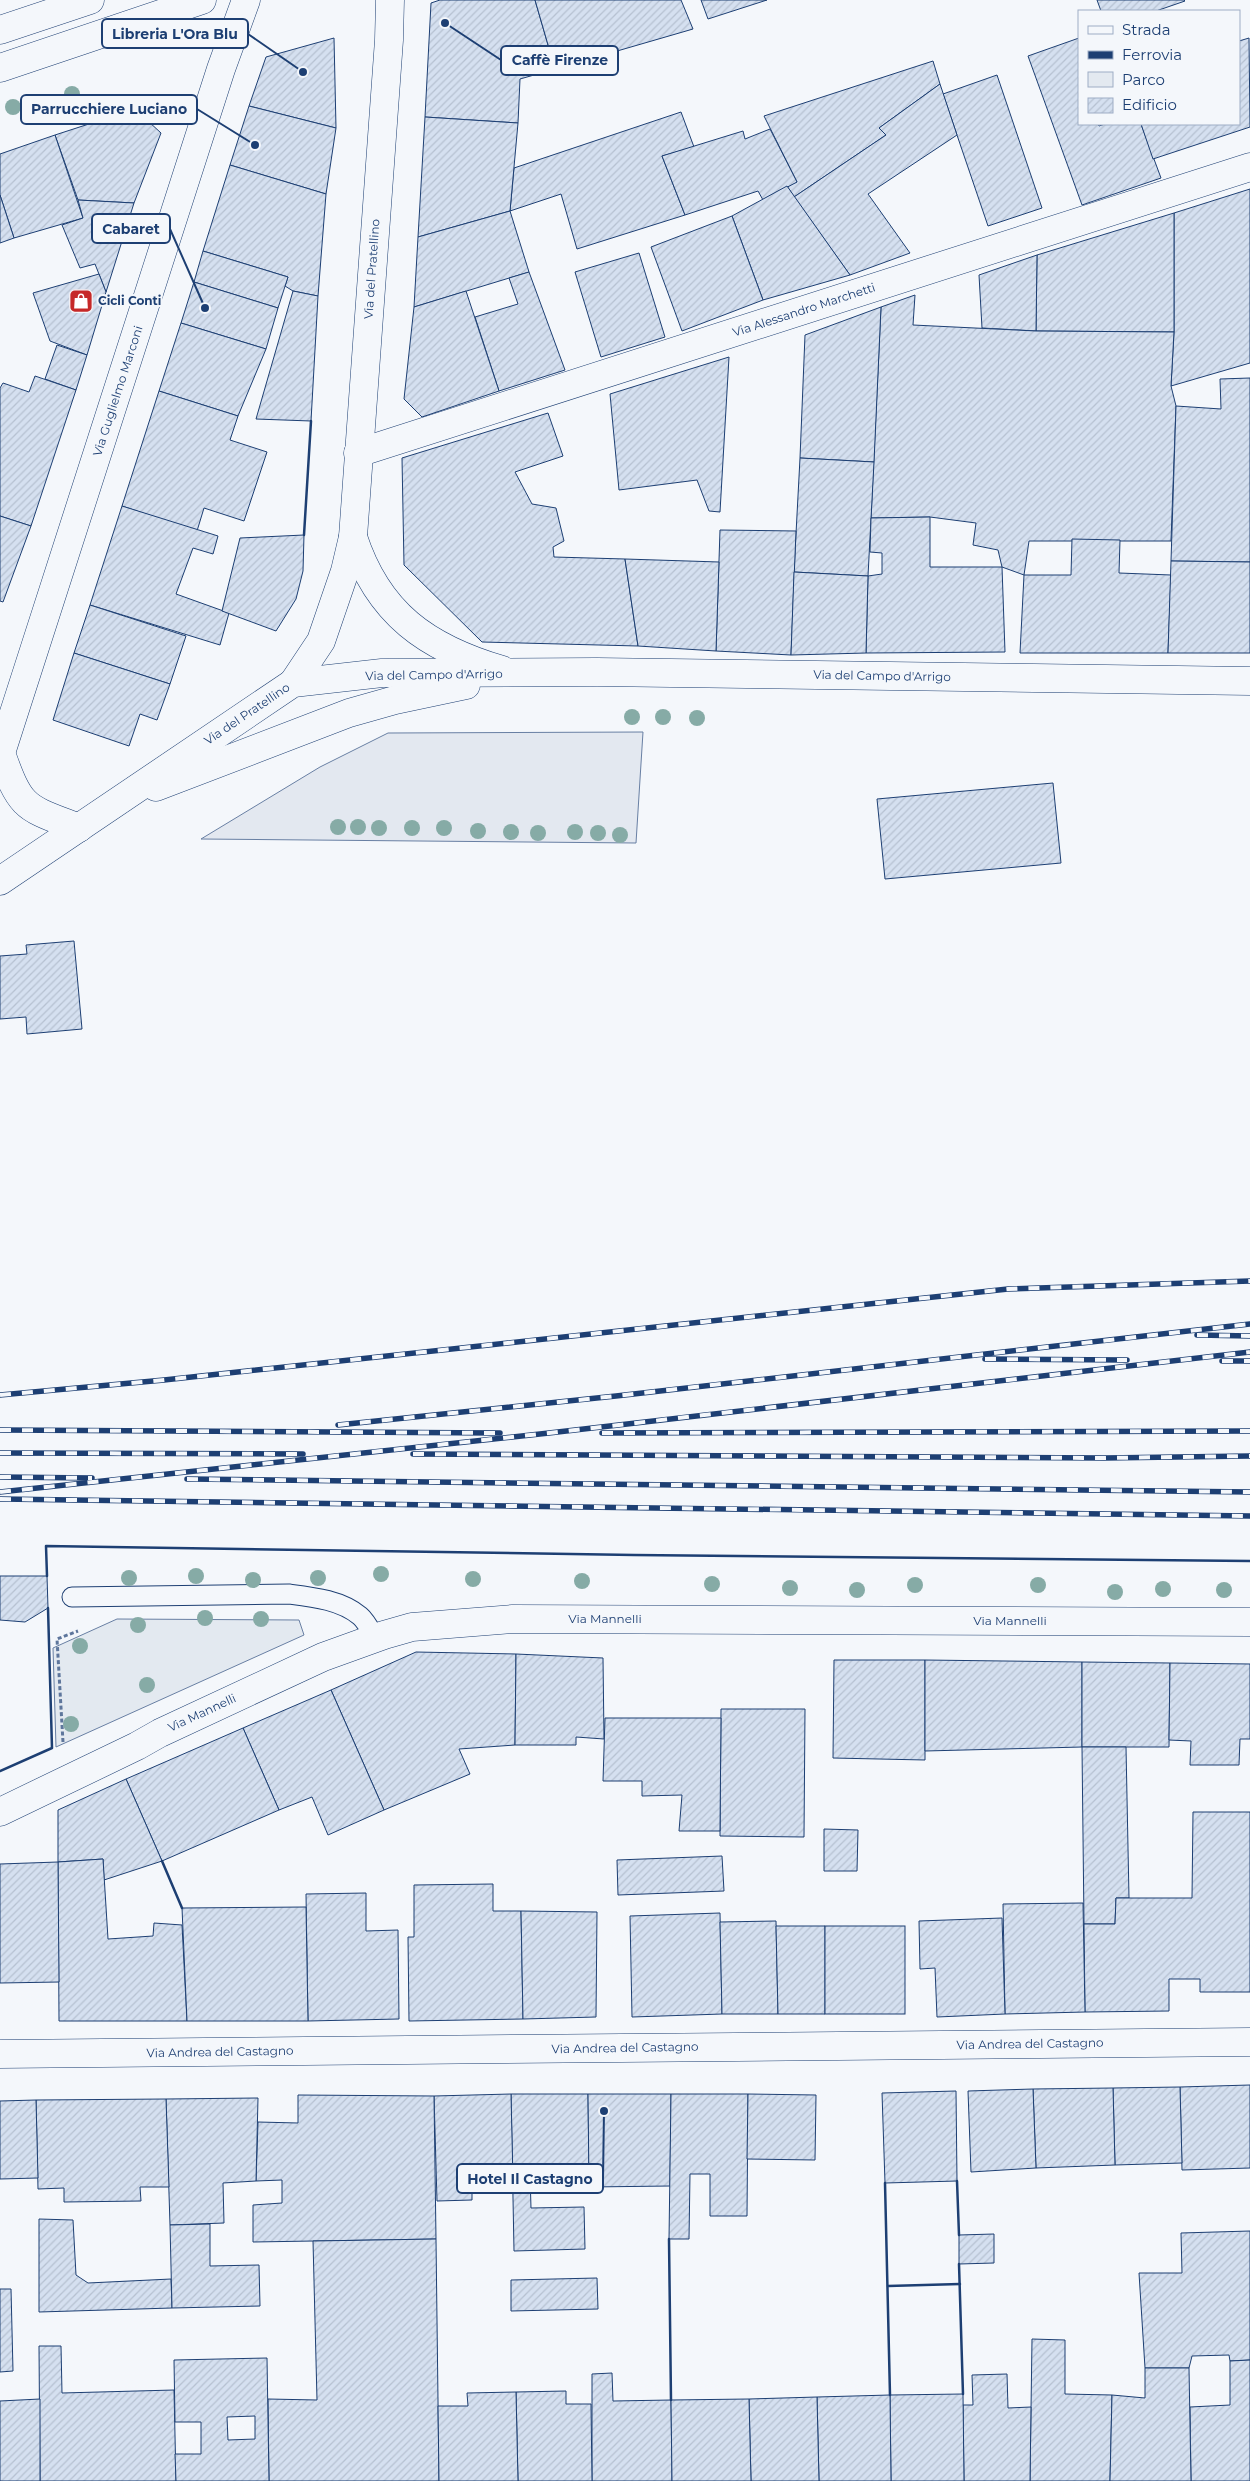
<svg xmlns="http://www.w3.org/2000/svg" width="1250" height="2481" font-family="Montserrat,sans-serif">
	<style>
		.green { fill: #e3e9f0; stroke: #687fa3 }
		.parking { fill: #e3e8f0; stroke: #687fa3 }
		.building { fill: url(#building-hatch); stroke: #1d3f73; fill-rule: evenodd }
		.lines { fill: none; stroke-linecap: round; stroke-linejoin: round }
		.service-casing { stroke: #1d3f73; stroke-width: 21 }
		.minor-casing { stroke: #1d3f73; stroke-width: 29 }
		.tertiary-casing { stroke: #1d3f73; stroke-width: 29 }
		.path { stroke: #5e769c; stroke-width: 3; stroke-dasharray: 4 2.5; stroke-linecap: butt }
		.service { stroke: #f4f7fb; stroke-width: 19 }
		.minor { stroke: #f4f7fb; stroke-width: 28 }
		.tertiary { stroke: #f4f7fb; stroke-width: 28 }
		.rail-casing { stroke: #1d3f73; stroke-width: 5.5 }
		.rail { stroke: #f4f7fb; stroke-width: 4; stroke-dasharray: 11; stroke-linecap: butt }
		.wall { stroke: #1d3f73; stroke-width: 2.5 }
		.tree { fill: #86aba6 }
		.labels { text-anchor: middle; stroke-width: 4; stroke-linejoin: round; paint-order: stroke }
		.street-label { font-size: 12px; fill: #1d3f73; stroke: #f4f7fb }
		.poi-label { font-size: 12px; font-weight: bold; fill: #1d3f73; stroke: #f4f7fb; text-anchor: start }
		.leader { fill: none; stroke: #1d3f73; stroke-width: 2 }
		.callout-dot { fill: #1d3f73; stroke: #f4f7fb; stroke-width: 2 }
		.callout { fill: #f4f7fb; stroke: #1d3f73; stroke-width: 2 }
		.callout-label { font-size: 14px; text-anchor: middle; font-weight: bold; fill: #1d3f73 }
	</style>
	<defs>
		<pattern id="building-hatch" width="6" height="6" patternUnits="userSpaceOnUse" patternTransform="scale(1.25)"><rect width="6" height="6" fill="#d5e0f0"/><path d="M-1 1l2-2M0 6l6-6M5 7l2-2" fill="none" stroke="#b6c1d1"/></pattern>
	</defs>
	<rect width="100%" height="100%" fill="#f4f7fb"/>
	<path class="green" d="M 117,1619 L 299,1620 L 304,1635 L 56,1747 L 53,1648 Z"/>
	<path class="parking" d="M 643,732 L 636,843 L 201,839 L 320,767 L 388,733 Z"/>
	<g class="building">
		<path d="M 440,0 L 535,0 L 555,69 L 520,79 L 518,123 L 425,117 L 431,3 Z"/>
		<path d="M 535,0 L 681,0 L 693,29 L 555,69 Z"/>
		<path d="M 701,0 L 767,0 L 708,19 Z"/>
		<path d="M 1097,0 L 1184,0 L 1185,1 L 1156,11 L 1101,11 Z"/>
		<path d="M 334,38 L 336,128 L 249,106 L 266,57 Z"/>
		<path d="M 1079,38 L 1079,124 L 1098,124 L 1099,126 L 1105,124 L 1141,124 L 1161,178 L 1082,205 L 1028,56 Z"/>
		<path d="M 1249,38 L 1250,127 L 1153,159 L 1141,124 L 1239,124 L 1239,41 Z"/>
		<path d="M 933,61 L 940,84 L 879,128 L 886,135 L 794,197 L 787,186 L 797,182 L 764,116 Z"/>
		<path d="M 997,75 L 1042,208 L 988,226 L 943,94 Z"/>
		<path d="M 940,84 L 957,135 L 868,194 L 910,253 L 850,275 L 794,197 L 886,135 L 879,128 Z"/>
		<path d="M 249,106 L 336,128 L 326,194 L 230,165 Z"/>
		<path d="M 135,109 L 161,133 L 134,203 L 78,200 L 55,135 Z"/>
		<path d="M 681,112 L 694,147 L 662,156 L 685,215 L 577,249 L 561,194 L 510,211 L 514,168 Z"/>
		<path d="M 425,117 L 518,123 L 510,211 L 418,237 Z"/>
		<path d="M 770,129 L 797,182 L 763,200 L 758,191 L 685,215 L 662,156 L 743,131 L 745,139 Z"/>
		<path d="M 55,135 L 83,218 L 14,238 L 0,195 L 0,154 Z"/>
		<path d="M 230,165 L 326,194 L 318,296 L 293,291 L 285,286 L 288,277 L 203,251 Z"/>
		<path d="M 787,186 L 850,275 L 763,300 L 732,216 Z"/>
		<path d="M 1250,189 L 1250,363 L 1171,386 L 1174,332 L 1174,213 Z"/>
		<path d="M 0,195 L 14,238 L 0,243 Z"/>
		<path d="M 78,200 L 134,203 L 106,292 L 95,264 L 80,268 L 62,225 L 83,218 Z"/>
		<path d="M 510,211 L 529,272 L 414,307 L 418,237 Z"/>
		<path d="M 1174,213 L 1174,332 L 1036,331 L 1037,255 Z"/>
		<path d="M 732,216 L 763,300 L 682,331 L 651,247 Z"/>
		<path d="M 203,251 L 288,277 L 278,308 L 194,282 Z"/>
		<path d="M 639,253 L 665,337 L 601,357 L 575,272 Z"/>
		<path d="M 1037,255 L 1036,331 L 982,328 L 979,275 Z"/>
		<path d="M 529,272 L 565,370 L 499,391 L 475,317 L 518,304 L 509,278 Z"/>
		<path d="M 99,274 L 106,292 L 87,355 L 50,341 L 33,293 Z"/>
		<path d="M 194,282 L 278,308 L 266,349 L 181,323 Z"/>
		<path d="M 293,291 L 318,296 L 311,421 L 256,419 Z"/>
		<path d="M 466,291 L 499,391 L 422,417 L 404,399 L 414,307 Z"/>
		<path d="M 915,295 L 913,325 L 1036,331 L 1174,332 L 1171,386 L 1176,406 L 1171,541 L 1029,541 L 1024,575 L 1002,567 L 998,550 L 973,545 L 976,523 L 930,517 L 871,518 L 881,307 Z"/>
		<path d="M 881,307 L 874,462 L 800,458 L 805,335 Z"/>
		<path d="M 181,323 L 266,349 L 238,416 L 159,391 Z"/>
		<path d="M 57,345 L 87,355 L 76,390 L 45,379 Z"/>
		<path d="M 729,357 L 720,512 L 709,511 L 697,480 L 619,490 L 610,394 Z"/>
		<path d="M 35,376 L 76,390 L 31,526 L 0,516 L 0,388 L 3,383 L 29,392 Z"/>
		<path d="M 1250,378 L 1250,562 L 1171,561 L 1176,406 L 1221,409 L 1220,379 Z"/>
		<path d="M 159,391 L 238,416 L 230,440 L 267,452 L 244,521 L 204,508 L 197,531 L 122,506 Z"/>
		<path d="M 548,413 L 563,456 L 515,472 L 532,504 L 556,508 L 564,541 L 553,547 L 554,557 L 625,559 L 638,646 L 482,642 L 404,565 L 402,458 Z"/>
		<path d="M 800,458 L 874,462 L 868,576 L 794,572 Z"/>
		<path d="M 122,506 L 218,536 L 213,554 L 193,548 L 176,594 L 229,613 L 220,645 L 90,605 Z"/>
		<path d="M 0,516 L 31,526 L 3,602 L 0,601 Z"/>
		<path d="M 930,517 L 930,567 L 1002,567 L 1005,652 L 866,653 L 868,576 L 882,574 L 882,553 L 870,552 L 871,518 Z"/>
		<path d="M 720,530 L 796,531 L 791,655 L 716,651 Z"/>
		<path d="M 304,535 L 303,571 L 296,599 L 276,631 L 222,611 L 240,538 Z"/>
		<path d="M 1072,539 L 1120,540 L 1119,573 L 1171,575 L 1168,653 L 1020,653 L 1024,575 L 1071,575 Z"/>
		<path d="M 625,559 L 719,562 L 716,651 L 638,646 Z"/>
		<path d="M 1171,561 L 1250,562 L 1250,653 L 1168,653 Z"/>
		<path d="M 794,572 L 868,576 L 866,653 L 791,655 Z"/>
		<path d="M 90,605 L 186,636 L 170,684 L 74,653 Z"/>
		<path d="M 74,653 L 170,684 L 157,720 L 140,714 L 129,746 L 53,720 Z"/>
		<path d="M 1053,783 L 1061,863 L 885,879 L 877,799 Z"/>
		<path d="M 74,941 L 82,1029 L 27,1034 L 26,1017 L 0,1019 L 0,956 L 27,954 L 26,945 Z"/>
		<path d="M 0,1576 L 47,1576 L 48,1608 L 25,1622 L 0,1620 Z"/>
		<path d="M 416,1652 L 516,1654 L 515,1745 L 459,1749 L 470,1774 L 384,1810 L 331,1690 Z"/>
		<path d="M 516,1654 L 603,1658 L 604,1739 L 576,1737 L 576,1745 L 515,1745 Z"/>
		<path d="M 834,1660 L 925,1660 L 925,1760 L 833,1758 Z"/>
		<path d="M 925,1660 L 1082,1662 L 1082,1747 L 925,1751 Z"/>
		<path d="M 1082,1662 L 1170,1663 L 1169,1747 L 1082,1747 Z"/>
		<path d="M 1170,1663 L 1250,1664 L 1250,1739 L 1240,1739 L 1239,1765 L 1190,1765 L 1191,1741 L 1169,1740 Z"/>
		<path d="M 331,1690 L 384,1810 L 328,1835 L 312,1797 L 279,1810 L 243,1728 Z"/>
		<path d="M 721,1709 L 805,1709 L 804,1837 L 720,1836 Z"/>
		<path d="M 605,1718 L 721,1718 L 720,1831 L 679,1831 L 682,1795 L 642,1796 L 642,1781 L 603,1781 Z"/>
		<path d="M 243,1728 L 279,1810 L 162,1861 L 126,1779 Z"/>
		<path d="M 1082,1747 L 1126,1747 L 1129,1898 L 1116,1898 L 1115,1924 L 1084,1924 Z"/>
		<path d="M 126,1779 L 162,1861 L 104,1880 L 103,1859 L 58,1862 L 58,1810 Z"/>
		<path d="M 1193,1812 L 1250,1812 L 1250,1992 L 1200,1992 L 1200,1979 L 1169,1979 L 1169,2011 L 1085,2012 L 1084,1924 L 1115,1924 L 1116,1898 L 1192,1898 Z"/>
		<path d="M 824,1829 L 858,1830 L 857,1871 L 824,1871 Z"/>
		<path d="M 722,1856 L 724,1891 L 618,1895 L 617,1860 Z"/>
		<path d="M 103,1859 L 108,1939 L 153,1936 L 154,1923 L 182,1925 L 187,2021 L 59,2021 L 58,1862 Z"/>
		<path d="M 58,1862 L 59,1982 L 0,1983 L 0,1864 Z"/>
		<path d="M 493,1884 L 493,1911 L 521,1911 L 523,2019 L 409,2021 L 408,1937 L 414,1937 L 414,1885 Z"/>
		<path d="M 366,1893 L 366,1931 L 398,1930 L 399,2019 L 308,2021 L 306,1894 Z"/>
		<path d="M 1083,1903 L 1085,2012 L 1005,2014 L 1003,1904 Z"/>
		<path d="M 306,1907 L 308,2021 L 187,2021 L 182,1908 Z"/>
		<path d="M 521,1911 L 597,1912 L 596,2017 L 523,2019 Z"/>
		<path d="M 720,1913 L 722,2014 L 632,2017 L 630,1916 Z"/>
		<path d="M 1002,1918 L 1005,2014 L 937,2017 L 935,1968 L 920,1969 L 919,1921 Z"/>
		<path d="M 776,1921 L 778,2014 L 722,2014 L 720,1922 Z"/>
		<path d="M 776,1926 L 825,1926 L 825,2014 L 778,2014 Z"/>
		<rect x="825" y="1926" width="80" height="88"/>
		<path d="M 1250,2085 L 1250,2168 L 1182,2170 L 1180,2087 Z"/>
		<path d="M 1180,2087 L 1182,2163 L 1115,2165 L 1113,2088 Z"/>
		<path d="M 1113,2088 L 1115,2165 L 1036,2168 L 1033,2089 Z"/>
		<path d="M 1033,2089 L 1036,2168 L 971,2172 L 968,2091 Z"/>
		<path d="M 956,2091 L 957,2181 L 885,2183 L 882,2093 Z"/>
		<path d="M 511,2094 L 588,2094 L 589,2172 L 530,2174 L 531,2208 L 584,2207 L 585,2249 L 514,2251 Z"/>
		<path d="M 511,2094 L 513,2180 L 472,2181 L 472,2200 L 437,2201 L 434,2096 Z"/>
		<path d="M 588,2094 L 671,2094 L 670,2186 L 589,2187 Z"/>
		<path d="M 671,2094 L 748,2094 L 747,2216 L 710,2216 L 710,2174 L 690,2174 L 689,2239 L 669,2239 Z"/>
		<path d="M 748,2094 L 816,2095 L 815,2160 L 747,2159 Z"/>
		<path d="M 298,2095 L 434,2096 L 436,2239 L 253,2242 L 253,2205 L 282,2203 L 282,2180 L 256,2181 L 258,2122 L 298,2123 Z"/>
		<path d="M 258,2098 L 256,2181 L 223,2183 L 224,2223 L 170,2225 L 166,2099 Z"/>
		<path d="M 166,2099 L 169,2187 L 140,2187 L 141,2201 L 64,2202 L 64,2188 L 38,2189 L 36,2100 Z"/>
		<path d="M 36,2100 L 38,2178 L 0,2179 L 0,2101 Z"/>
		<path d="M 39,2219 L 73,2220 L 76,2275 L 88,2283 L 171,2279 L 172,2308 L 39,2312 Z"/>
		<path d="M 210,2224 L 210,2266 L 259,2265 L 260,2306 L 172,2308 L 170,2225 Z"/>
		<path d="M 1250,2231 L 1250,2360 L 1230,2361 L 1229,2355 L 1192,2356 L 1189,2368 L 1145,2368 L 1139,2273 L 1182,2273 L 1181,2233 Z"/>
		<path d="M 994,2234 L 994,2263 L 959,2264 L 959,2235 Z"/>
		<path d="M 436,2239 L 439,2481 L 269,2481 L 268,2399 L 317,2400 L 313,2241 Z"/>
		<path d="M 597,2278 L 598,2309 L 511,2311 L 511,2280 Z"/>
		<path d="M 0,2289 L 11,2289 L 13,2371 L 0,2372 Z"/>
		<path d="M 1032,2339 L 1065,2340 L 1065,2394 L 1112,2395 L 1110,2481 L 1030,2481 Z"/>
		<path d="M 39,2346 L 61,2346 L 62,2393 L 174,2390 L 176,2481 L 40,2481 Z"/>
		<path d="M 267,2358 L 269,2481 L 176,2481 L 175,2454 L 201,2454 L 201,2422 L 175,2422 L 174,2360 ZM 255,2416 L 255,2439 L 228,2440 L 227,2417 Z"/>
		<path d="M 1250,2360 L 1250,2481 L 1191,2481 L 1190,2407 L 1230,2405 L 1230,2361 Z"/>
		<path d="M 1145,2368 L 1189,2368 L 1191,2481 L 1110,2481 L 1112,2395 L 1145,2398 Z"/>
		<path d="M 612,2373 L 613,2401 L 671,2400 L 672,2481 L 592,2481 L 592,2374 Z"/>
		<path d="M 1007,2374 L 1008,2408 L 1031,2407 L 1030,2481 L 964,2481 L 963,2405 L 973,2405 L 972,2375 Z"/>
		<path d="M 566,2391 L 566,2404 L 591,2404 L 592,2481 L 518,2481 L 516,2392 Z"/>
		<path d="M 516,2392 L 518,2481 L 439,2481 L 438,2406 L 468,2406 L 467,2393 Z"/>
		<path d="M 963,2394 L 964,2481 L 891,2481 L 890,2395 Z"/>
		<path d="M 890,2395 L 891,2481 L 819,2481 L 817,2397 Z"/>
		<path d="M 817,2397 L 819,2481 L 751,2481 L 749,2399 Z"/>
		<path d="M 40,2399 L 40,2481 L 0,2481 L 0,2401 Z"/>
		<path d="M 749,2399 L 751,2481 L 672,2481 L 671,2400 Z"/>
	</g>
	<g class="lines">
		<g class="service-casing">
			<path id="service" d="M 72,1597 L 289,1594 C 313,1597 341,1600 360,1616 C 366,1621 371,1631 375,1638"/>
		</g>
		<g class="minor-casing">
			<g id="minor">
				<path d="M 358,453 L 1250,167"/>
				<path d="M 353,537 C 378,614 427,648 502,670"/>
				<path d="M 293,683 L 321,641 L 345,571 L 353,537 L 389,40 L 390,0"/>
				<path d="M 1,753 C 21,810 25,807 79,828"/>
				<path d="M 0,756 L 221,69 L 246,0"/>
				<path d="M 0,1812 L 137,1746 L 160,1733 L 323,1657 L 384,1635 L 412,1627 L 513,1619 L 1250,1622"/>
				<path d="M 0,2054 L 1250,2042"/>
			</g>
		</g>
		<g class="tertiary-casing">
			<g id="tertiary">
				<path d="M 0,30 L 90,0"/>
				<path d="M 0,68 L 202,0"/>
				<path d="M 156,787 L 349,713 L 395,700 L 466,685"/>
				<path d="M 0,881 L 293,683 L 382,673 L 597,672 L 1250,681"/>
			</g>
		</g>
		<path class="path" d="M 63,1742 L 57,1639 L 78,1631"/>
		<use href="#service" class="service"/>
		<use href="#minor" class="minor"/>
		<use href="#tertiary" class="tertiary"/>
		<g class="rail-casing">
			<g id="rail">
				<path d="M 1197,1335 L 1250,1336"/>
				<path d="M 985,1359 L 1127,1360"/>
				<path d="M 1222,1361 L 1250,1361"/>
				<path d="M 0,1395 L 164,1380 L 1008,1289 L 1250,1281"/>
				<path d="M 338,1425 L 616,1396 L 1250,1324"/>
				<path d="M 0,1430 L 500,1433"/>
				<path d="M 602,1433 L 1250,1431"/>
				<path d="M 0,1453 L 303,1454"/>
				<path d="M 413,1454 L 1104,1458 L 1250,1456"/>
				<path d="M 0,1477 L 92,1478"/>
				<path d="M 187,1479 L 1250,1492"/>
				<path d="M 0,1492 L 549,1433 L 1250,1352"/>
				<path d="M 0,1499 L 1250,1516"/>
			</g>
		</g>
		<use href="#rail" class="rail"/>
		<g class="wall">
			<path d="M 304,535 L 311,421"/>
			<path d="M 47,1576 L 46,1546 L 634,1555 L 1250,1561"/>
			<path d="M 0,1771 L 52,1748 L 48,1608"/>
			<path d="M 162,1861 L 182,1908"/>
			<path d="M 957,2181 L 959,2235"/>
			<path d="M 885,2183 L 890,2395"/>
			<path d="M 669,2239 L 671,2400"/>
			<path d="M 959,2264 L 963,2394"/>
			<path d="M 888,2286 L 960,2284"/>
		</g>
	</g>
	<g class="tree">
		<circle cx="72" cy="94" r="8"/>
		<circle cx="13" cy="107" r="8"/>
		<circle cx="632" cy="717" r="8"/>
		<circle cx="663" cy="717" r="8"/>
		<circle cx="697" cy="718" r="8"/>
		<circle cx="338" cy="827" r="8"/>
		<circle cx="358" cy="827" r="8"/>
		<circle cx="379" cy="828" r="8"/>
		<circle cx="412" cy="828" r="8"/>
		<circle cx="444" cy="828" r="8"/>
		<circle cx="478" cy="831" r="8"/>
		<circle cx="511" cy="832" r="8"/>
		<circle cx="575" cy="832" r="8"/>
		<circle cx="538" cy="833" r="8"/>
		<circle cx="598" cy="833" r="8"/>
		<circle cx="620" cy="835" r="8"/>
		<circle cx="381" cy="1574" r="8"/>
		<circle cx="196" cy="1576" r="8"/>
		<circle cx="129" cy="1578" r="8"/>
		<circle cx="318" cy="1578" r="8"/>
		<circle cx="473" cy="1579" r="8"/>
		<circle cx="253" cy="1580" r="8"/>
		<circle cx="582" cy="1581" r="8"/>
		<circle cx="712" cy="1584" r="8"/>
		<circle cx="915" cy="1585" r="8"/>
		<circle cx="1038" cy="1585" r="8"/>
		<circle cx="790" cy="1588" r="8"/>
		<circle cx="1163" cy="1589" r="8"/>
		<circle cx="857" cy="1590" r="8"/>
		<circle cx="1224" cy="1590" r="8"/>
		<circle cx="1115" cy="1592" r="8"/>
		<circle cx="205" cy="1618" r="8"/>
		<circle cx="261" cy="1619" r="8"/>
		<circle cx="138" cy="1625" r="8"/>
		<circle cx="80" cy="1646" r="8"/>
		<circle cx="147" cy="1685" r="8"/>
		<circle cx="71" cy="1724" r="8"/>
	</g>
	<defs>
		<g id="shop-square" transform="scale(1.25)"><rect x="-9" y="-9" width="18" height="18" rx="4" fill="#c62828" stroke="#f4f7fb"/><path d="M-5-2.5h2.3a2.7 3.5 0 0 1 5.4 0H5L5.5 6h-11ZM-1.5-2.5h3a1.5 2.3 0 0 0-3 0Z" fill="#fff"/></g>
	</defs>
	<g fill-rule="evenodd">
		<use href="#shop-square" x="81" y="301"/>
	</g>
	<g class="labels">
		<g class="street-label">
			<text transform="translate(372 269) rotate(-86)" y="4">Via del Pratellino</text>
			<text transform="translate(804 310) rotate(-18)" y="4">Via Alessandro Marchetti</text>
			<text transform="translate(118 391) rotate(-72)" y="4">Via Guglielmo Marconi</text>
			<text transform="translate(434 675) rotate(-1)" y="4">Via del Campo d'Arrigo</text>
			<text transform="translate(882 676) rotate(1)" y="4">Via del Campo d'Arrigo</text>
			<text transform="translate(247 714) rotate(-34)" y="4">Via del Pratellino</text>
			<text x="605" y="1623">Via Mannelli</text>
			<text x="1010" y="1625">Via Mannelli</text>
			<text transform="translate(202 1713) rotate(-25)" y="4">Via Mannelli</text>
			<text transform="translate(1030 2044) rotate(-1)" y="4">Via Andrea del Castagno</text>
			<text transform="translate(625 2048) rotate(-1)" y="4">Via Andrea del Castagno</text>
			<text transform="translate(220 2052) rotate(-1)" y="4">Via Andrea del Castagno</text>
		</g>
		<g class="poi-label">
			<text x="98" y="305">Cicli Conti</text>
		</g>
	</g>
	<path class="leader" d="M303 72L248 34M445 23L501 60M255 145L197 109M205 308L170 229M604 2111L603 2179"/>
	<g class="callout-dot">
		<circle cx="303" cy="72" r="5"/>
		<circle cx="445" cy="23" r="5"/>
		<circle cx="255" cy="145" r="5"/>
		<circle cx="205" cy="308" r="5"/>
		<circle cx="604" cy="2111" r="5"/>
	</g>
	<g class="callout">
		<rect x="102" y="19" width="146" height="29" rx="5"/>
		<rect x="501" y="46" width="117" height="29" rx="5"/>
		<rect x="21" y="95" width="176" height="29" rx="5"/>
		<rect x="92" y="214" width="78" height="29" rx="5"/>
		<rect x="457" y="2164" width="146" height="29" rx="5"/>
	</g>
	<g class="callout-label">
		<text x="175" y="39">Libreria L'Ora Blu</text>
		<text x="560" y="65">Caffè Firenze</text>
		<text x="109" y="114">Parrucchiere Luciano</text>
		<text x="131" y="234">Cabaret</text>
		<text x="530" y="2184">Hotel Il Castagno</text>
	</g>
	<rect x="1078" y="10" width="162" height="115" fill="#f4f7fb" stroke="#9eadc5"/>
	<rect x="1088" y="26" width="25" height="8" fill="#f4f7fb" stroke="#9eadc5"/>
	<text x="1122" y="35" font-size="15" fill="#1d3f73">Strada</text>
	<rect x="1088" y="51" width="25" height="8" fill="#1d3f73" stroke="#9eadc5"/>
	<text x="1122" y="60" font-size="15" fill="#1d3f73">Ferrovia</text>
	<rect x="1088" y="72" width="25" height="15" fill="#e3e9f0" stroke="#9eadc5"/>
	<text x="1122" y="85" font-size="15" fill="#1d3f73">Parco</text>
	<rect x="1088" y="98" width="25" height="15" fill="url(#building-hatch)" stroke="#9eadc5"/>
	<text x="1122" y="110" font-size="15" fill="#1d3f73">Edificio</text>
</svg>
